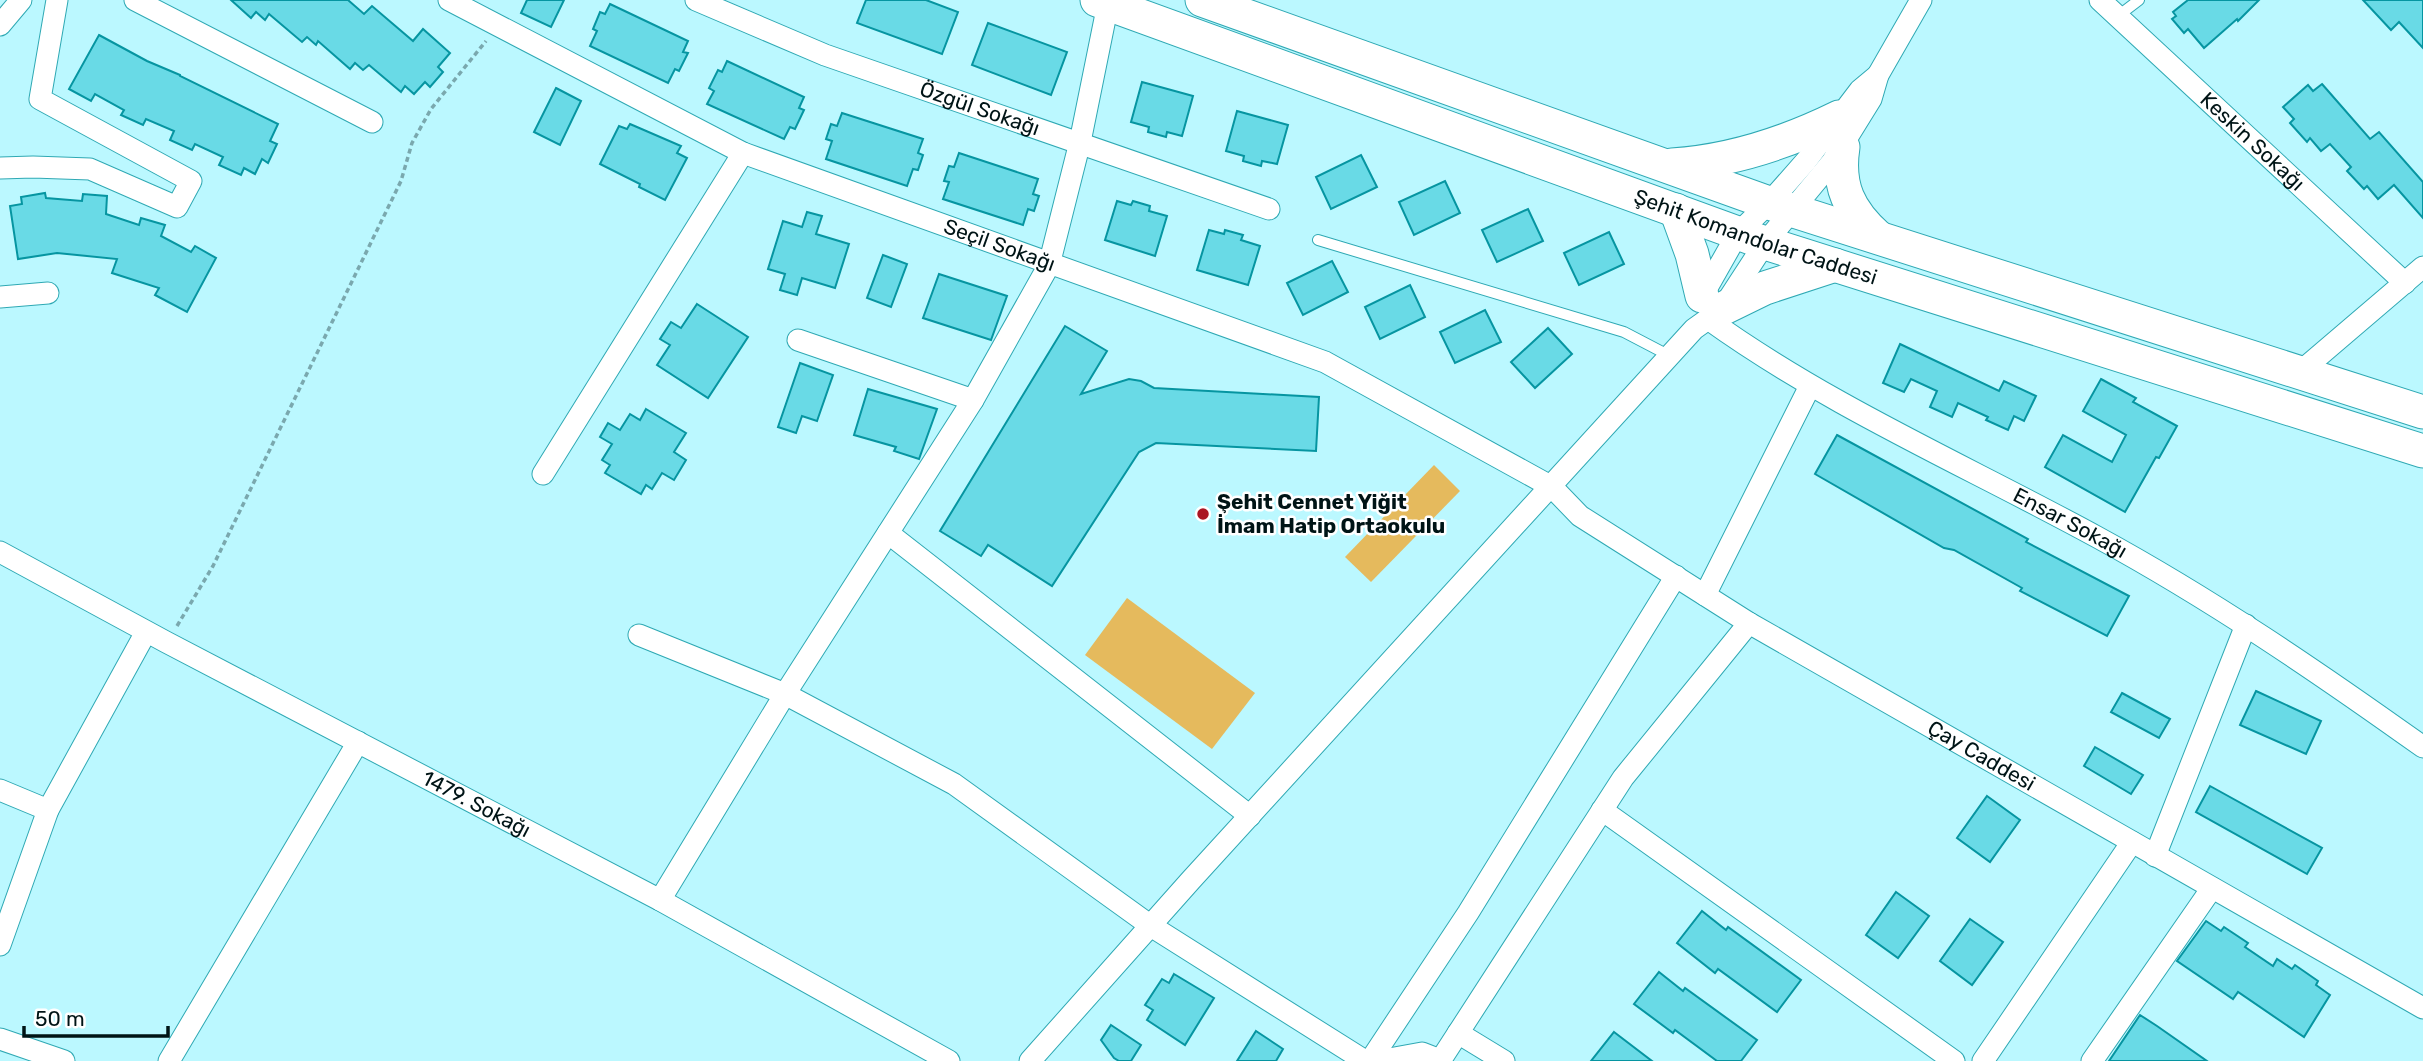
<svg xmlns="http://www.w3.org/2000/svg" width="2423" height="1061" font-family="Rubik,sans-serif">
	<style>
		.green { fill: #e5ba5d }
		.building { fill: #69dae6; stroke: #0695a1; stroke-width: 2 }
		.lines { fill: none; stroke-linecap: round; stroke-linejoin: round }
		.service-casing { stroke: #2fa9b4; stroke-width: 12 }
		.minor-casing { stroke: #2fa9b4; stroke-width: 23 }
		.primary-casing { stroke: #2fa9b4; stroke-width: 35 }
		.path { stroke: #7aa8ae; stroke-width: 3.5; stroke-dasharray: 5 3.5; stroke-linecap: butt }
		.service { stroke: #fff; stroke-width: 10 }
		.minor { stroke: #fff; stroke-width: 21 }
		.primary { stroke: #fff; stroke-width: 33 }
		.poi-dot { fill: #aa1522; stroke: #fff; stroke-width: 2.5 }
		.labels { text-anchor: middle; stroke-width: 5; stroke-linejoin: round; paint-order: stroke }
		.street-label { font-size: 21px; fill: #001416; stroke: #fff }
		.poi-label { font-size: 21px; font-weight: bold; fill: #001416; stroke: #fff; text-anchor: start }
	</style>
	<rect width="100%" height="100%" fill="#bbf8ff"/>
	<g class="green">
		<path d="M 1434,465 L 1460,491 L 1371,582 L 1345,557 Z"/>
		<path d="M 1127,598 L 1255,693 L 1212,749 L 1085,655 Z"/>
	</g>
	<g class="building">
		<path d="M 231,0 L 348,0 L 364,14 L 372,6 L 413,41 L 423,29 L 450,53 L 438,67 L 443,72 L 430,87 L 425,82 L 414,94 L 405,86 L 401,92 L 369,65 L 363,70 L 355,63 L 350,69 L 318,41 L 316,45 L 307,37 L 302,42 L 269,14 L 265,20 L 256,12 L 251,18 Z"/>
		<path d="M 527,0 L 564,0 L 551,27 L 521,13 Z"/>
		<path d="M 866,0 L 926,0 L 958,12 L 942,54 L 857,23 Z"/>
		<path d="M 2188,0 L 2259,0 L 2238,21 L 2237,19 L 2204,48 L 2188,29 L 2184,33 L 2172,19 L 2176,16 L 2173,12 Z"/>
		<path d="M 2363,0 L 2423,0 L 2423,48 L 2399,22 L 2391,30 Z"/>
		<path d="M 610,4 L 688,41 L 683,52 L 688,53 L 679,71 L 675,69 L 668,83 L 590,46 L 597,31 L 593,29 L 600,12 L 605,14 Z"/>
		<path d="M 988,23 L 1067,52 L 1051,95 L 972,65 Z"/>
		<path d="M 99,35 L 147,61 L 180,75 L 180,76 L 278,124 L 270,141 L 277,144 L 268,163 L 262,159 L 255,174 L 244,168 L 241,175 L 219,165 L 223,157 L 195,144 L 192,150 L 170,140 L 174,131 L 146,119 L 143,125 L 121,115 L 124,110 L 95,94 L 91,101 L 69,89 Z"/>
		<path d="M 727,61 L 804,97 L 799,108 L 804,110 L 795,129 L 790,127 L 784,139 L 707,104 L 714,91 L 709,88 L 718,70 L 722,72 Z"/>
		<path d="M 1142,82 L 1193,96 L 1182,136 L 1167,132 L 1166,137 L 1148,132 L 1149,127 L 1131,122 Z"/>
		<path d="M 2322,84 L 2370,139 L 2379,132 L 2423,182 L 2423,218 L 2394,185 L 2378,199 L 2367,186 L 2364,189 L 2347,171 L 2351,167 L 2330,144 L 2321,151 L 2310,138 L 2307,142 L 2290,123 L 2294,119 L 2283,107 L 2308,85 L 2313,91 Z"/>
		<path d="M 556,88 L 581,101 L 560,145 L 534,132 Z"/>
		<path d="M 1237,111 L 1288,125 L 1277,164 L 1262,161 L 1261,166 L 1243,161 L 1244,156 L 1226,151 Z"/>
		<path d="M 842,113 L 923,139 L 918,153 L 923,155 L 918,170 L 913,169 L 907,186 L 826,159 L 832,141 L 826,139 L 831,124 L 837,126 Z"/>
		<path d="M 630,124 L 681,146 L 677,153 L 687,158 L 665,200 L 639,187 L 640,184 L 600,164 L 619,126 L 627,129 Z"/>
		<path d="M 959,153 L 1038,179 L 1033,194 L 1039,196 L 1034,211 L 1028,209 L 1023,225 L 943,199 L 949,182 L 944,181 L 949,166 L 954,167 Z"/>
		<path d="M 1361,155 L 1377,187 L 1331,209 L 1316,177 Z"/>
		<path d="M 1445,181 L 1460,213 L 1414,235 L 1399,202 Z"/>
		<path d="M 45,193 L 46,198 L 82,201 L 83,194 L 107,196 L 106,214 L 139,225 L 141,218 L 165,225 L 161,236 L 191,252 L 195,246 L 216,258 L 187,312 L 155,295 L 159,288 L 112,273 L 117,259 L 57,253 L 18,259 L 10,206 L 22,204 L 21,197 Z"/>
		<path d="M 1117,201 L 1131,205 L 1133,201 L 1150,206 L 1149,211 L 1167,216 L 1155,256 L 1105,240 Z"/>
		<path d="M 1528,209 L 1543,241 L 1497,262 L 1482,230 Z"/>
		<path d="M 807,212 L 822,216 L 816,234 L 849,244 L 835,288 L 802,278 L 797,295 L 780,290 L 785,274 L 768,269 L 783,221 L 802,227 Z"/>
		<path d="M 1209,230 L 1224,234 L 1225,230 L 1243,235 L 1241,240 L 1260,246 L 1248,285 L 1197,270 Z"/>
		<path d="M 1609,232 L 1624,264 L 1579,285 L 1564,253 Z"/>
		<path d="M 883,255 L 907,264 L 891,307 L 867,298 Z"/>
		<path d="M 1332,261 L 1348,292 L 1303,315 L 1287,283 Z"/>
		<path d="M 939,274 L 1007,296 L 991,340 L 923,318 Z"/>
		<path d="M 1410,285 L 1425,317 L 1380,339 L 1365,307 Z"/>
		<path d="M 697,304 L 748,337 L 708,398 L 657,365 L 670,345 L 660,339 L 671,322 L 681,328 Z"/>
		<path d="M 1485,310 L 1501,342 L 1455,363 L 1440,332 Z"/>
		<path d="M 1065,326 L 1107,351 L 1081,394 L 1129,379 L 1141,381 L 1154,388 L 1319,397 L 1316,451 L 1156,443 L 1139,452 L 1052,586 L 988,545 L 981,556 L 940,531 Z"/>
		<path d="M 1548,328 L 1572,354 L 1535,388 L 1511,362 Z"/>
		<path d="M 1900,344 L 1999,391 L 2004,381 L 2036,396 L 2024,421 L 2014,416 L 2008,430 L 1986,420 L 1988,417 L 1958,403 L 1952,417 L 1930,407 L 1937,391 L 1911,379 L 1904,392 L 1883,383 Z"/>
		<path d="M 800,363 L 833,375 L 817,421 L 802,416 L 796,433 L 778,427 Z"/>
		<path d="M 2101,379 L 2136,398 L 2133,402 L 2177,426 L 2159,458 L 2156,457 L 2125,512 L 2045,467 L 2063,435 L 2112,462 L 2126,435 L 2083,411 Z"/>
		<path d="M 868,389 L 937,409 L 919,459 L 894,451 L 896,447 L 854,435 Z"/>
		<path d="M 646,409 L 686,433 L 674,452 L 686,460 L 674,480 L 662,473 L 652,489 L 646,485 L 641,494 L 605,473 L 610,465 L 602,460 L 612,444 L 600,437 L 608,423 L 620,430 L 630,414 L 640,420 Z"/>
		<path d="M 1837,435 L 2028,539 L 2026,542 L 2129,596 L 2107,636 L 2020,591 L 2022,588 L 1954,550 L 1944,548 L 1815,474 Z"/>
		<path d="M 2256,691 L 2321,721 L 2306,754 L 2240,725 Z"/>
		<path d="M 2122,693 L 2170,719 L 2159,738 L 2111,712 Z"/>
		<path d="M 2095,747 L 2143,775 L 2131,794 L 2084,766 Z"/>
		<path d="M 2210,786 L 2322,848 L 2307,874 L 2196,812 Z"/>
		<path d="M 1987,796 L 2020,820 L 1990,862 L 1957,838 Z"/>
		<path d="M 1896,892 L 1929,916 L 1898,958 L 1866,935 Z"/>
		<path d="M 1702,911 L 1726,930 L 1728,927 L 1801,980 L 1777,1012 L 1718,969 L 1715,973 L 1677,943 Z"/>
		<path d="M 1970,919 L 2003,942 L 1972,985 L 1940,961 Z"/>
		<path d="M 2206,921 L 2221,931 L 2224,927 L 2248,943 L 2245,947 L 2273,966 L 2277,959 L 2292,969 L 2295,965 L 2318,981 L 2316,985 L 2330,995 L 2304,1037 L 2238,992 L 2233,999 L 2177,961 Z"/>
		<path d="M 1659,972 L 1683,991 L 1685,988 L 1757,1040 L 1741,1061 L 1717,1061 L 1675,1030 L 1673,1033 L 1634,1004 Z"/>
		<path d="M 1174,974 L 1214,998 L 1185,1045 L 1147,1020 L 1153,1010 L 1145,1005 L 1162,979 L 1169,983 Z"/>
		<path d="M 2140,1015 L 2157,1026 L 2207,1061 L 2109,1061 Z"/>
		<path d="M 1111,1025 L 1141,1045 L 1131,1061 L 1119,1061 L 1114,1058 L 1101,1040 Z"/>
		<path d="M 1256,1031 L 1283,1049 L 1276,1061 L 1237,1061 Z"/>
		<path d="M 1614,1032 L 1652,1061 L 1591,1061 Z"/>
	</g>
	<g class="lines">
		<g class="service-casing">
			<g id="service">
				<path d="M 2118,16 L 2139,0"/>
				<path d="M 1318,240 L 1624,332 L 1670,356"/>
			</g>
		</g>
		<g class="minor-casing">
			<g id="minor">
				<path d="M 135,0 L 372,122"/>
				<path id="s1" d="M 449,0 L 743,153 L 1325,362 L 1552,487 L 1580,516 L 1749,623 L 2423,1008"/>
				<path id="s2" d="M 696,0 L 825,55 L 1269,209"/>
				<path id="s3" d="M 2100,0 L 2405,283"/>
				<path d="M 0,25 L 21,0"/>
				<path d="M 0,168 L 33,167 L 90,169 L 177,207 L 191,181 L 40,99 L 57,0"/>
				<path d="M 0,297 L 48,293"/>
				<path d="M 1700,300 L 1738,233 L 1769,203 L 1806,161 L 1860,90 L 1878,75"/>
				<path id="s4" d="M 1708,319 C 1829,406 1967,466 2097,537 C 2211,599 2318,672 2423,747"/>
				<path d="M 798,340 L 973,400"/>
				<path d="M 2300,372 L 2423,267"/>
				<path d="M 543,474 L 743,153"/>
				<path d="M 888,533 L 1250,816"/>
				<path id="s5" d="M 0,552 L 166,642 L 660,900 L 949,1061"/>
				<path d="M 1705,595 L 1810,386"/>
				<path d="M 639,635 L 785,694 L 954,784 L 1151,926 L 1365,1061"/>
				<path d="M 0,790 L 48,810"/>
				<path d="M 1602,810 L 1954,1061"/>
				<path d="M 2155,856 L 2246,625"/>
				<path d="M 660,900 L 785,694 L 973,400 L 1049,265 L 1080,142 L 1108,4"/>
				<path d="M 0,945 L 48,810 L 146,632"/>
				<path d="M 1458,1033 L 1504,1061"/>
				<path d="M 0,1039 L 64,1061"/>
				<path d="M 169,1061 L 358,742"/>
				<path d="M 1030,1061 L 1191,880 L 1694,329 L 1722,309 L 1765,243 L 1832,162 L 1871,99 L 1878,75 L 1921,0"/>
				<path d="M 1370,1061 L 1468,913 L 1676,576"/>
				<path d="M 1378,1061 L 1422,1053 L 1440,1060"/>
				<path d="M 1440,1061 L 1623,778 L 1749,623"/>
				<path d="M 1983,1061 L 2132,842"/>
				<path d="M 2092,1061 L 2212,888"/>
			</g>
		</g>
		<g class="primary-casing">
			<g id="primary">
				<path id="s6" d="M 1097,0 L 1765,243 L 2423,451"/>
				<path d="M 1202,0 L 1769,203 L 2423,412"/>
				<path d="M 1843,147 C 1837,186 1849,211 1878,237"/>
				<path d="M 1672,165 C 1732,161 1786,143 1839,117"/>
				<path d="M 1676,210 L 1692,254 L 1702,296"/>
				<path d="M 1722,309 L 1765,288 L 1835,265"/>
			</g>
		</g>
		<path class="path" d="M 177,626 L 213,566 L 401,181 L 412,143 L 431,109 L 486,41"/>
		<use href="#service" class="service"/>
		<use href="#minor" class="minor"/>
		<use href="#primary" class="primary"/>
	</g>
	<circle class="poi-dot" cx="1203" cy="514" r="7"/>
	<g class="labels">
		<g class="street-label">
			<text dy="7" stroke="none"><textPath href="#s2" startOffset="304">Özgül Sokağı</textPath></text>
			<text dy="7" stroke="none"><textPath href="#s3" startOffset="208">Keskin Sokağı</textPath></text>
			<text dy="7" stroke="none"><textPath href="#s6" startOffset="700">Şehit Komandolar Caddesi</textPath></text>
			<text dy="7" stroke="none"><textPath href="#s1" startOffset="604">Seçil Sokağı</textPath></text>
			<text dy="7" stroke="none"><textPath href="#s4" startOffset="416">Ensar Sokağı</textPath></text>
			<text dy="7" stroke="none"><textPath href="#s1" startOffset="1717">Çay Caddesi</textPath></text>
			<text dy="7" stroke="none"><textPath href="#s5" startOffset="539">1479. Sokağı</textPath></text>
		</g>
		<g class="poi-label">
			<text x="1217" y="509">Şehit Cennet Yiğit<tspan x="1217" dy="24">İmam Hatip Ortaokulu</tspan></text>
		</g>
	</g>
	<path d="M24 1026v10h144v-10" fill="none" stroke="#001416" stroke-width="3.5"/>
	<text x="35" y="1026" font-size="21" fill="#001416" stroke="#ffffff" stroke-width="5" paint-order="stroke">50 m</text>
</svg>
